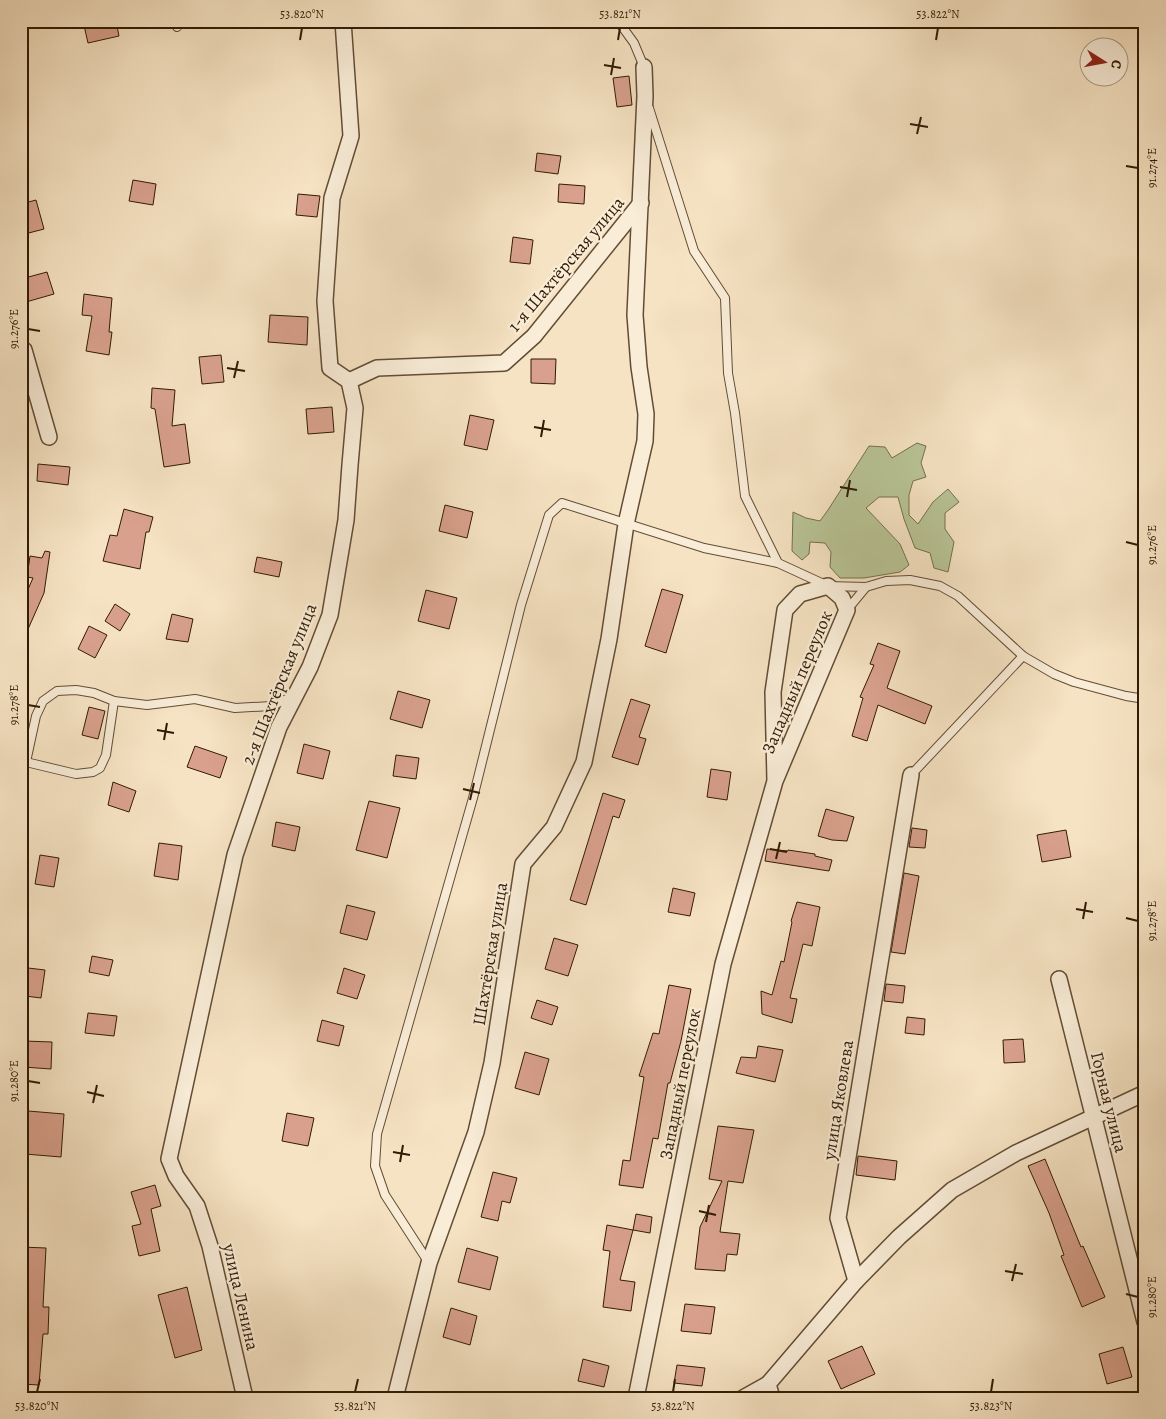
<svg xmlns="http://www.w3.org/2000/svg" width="1166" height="1419" font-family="Alegreya,serif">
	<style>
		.green { fill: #b8c496; stroke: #74704d }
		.building { fill: #d9a18d; stroke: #311b04 }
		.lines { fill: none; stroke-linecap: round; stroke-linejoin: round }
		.service-casing { stroke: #624d34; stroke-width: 10 }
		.minor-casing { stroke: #624d34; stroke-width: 18 }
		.service { stroke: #f9edd8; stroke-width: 8 }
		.minor { stroke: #f9edd8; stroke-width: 15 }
		.ticks { fill: none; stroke: #311b04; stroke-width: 2 }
		.labels { text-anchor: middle; stroke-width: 4.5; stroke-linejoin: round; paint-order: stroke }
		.street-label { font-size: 18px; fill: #311b04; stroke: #f9edd8 }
		.neatline { fill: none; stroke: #311b04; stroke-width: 2 }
		.ticks-label { font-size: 12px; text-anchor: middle; fill: #311b04 }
	</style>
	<rect width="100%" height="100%" fill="#f6e3c3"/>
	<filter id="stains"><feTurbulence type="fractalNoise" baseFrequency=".004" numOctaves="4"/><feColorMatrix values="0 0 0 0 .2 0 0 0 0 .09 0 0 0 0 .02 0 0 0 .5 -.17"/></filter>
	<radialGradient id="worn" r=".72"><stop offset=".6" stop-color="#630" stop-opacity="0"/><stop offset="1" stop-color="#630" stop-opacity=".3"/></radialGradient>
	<path class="green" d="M 917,443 L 926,446 L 921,463 L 926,477 L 913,481 L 909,495 L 909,515 L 918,524 L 933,502 L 948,489 L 959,502 L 945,513 L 945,529 L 954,542 L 948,572 L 934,568 L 930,553 L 915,548 L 904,519 L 898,497 L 879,497 L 866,508 L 900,544 L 909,565 L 900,572 L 864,578 L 840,578 L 830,567 L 831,552 L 825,543 L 810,542 L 809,554 L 802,560 L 792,551 L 793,512 L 806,518 L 820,521 L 828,510 L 869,446 L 885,447 L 892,458 Z"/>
	<g class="building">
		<path d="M 83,21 L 116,21 L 119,36 L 88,43 Z"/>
		<path d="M 629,76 L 632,105 L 617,107 L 613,78 Z"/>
		<path d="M 537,153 L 561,156 L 558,174 L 535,171 Z"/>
		<path d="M 133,180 L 156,184 L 153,205 L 129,201 Z"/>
		<path d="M 559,184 L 585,186 L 584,204 L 558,202 Z"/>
		<path d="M 298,194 L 320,196 L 317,217 L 296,215 Z"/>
		<path d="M 36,200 L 44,229 L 21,235 L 21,204 Z"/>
		<path d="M 513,237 L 533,240 L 530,264 L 510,262 Z"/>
		<path d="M 47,272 L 54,294 L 26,302 L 21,279 Z"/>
		<path d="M 84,294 L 112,298 L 109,332 L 112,332 L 109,355 L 86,351 L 92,316 L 82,315 Z"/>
		<path d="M 270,315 L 308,317 L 307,345 L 268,342 Z"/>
		<path d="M 221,355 L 224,382 L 202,384 L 199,357 Z"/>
		<path d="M 531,359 L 556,359 L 555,384 L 531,383 Z"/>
		<path d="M 152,388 L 175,390 L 172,426 L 185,424 L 190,463 L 164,467 L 155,409 L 151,408 Z"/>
		<path d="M 332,407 L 334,432 L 308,434 L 306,409 Z"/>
		<path d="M 470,415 L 494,420 L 487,450 L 464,445 Z"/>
		<path d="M 38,464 L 70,467 L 68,485 L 37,481 Z"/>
		<path d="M 445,505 L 473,512 L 467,538 L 439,531 Z"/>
		<path d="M 124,509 L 153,517 L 149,532 L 146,532 L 140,569 L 103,561 L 110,535 L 117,536 Z"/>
		<path d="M 45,551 L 50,552 L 44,593 L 21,645 L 21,605 L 33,578 L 27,577 L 30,556 L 42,558 Z"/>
		<path d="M 257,557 L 282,562 L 279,577 L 254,572 Z"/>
		<path d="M 662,589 L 683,595 L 666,653 L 645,646 Z"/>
		<path d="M 426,590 L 457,598 L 449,629 L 418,621 Z"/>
		<path d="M 115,604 L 130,614 L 120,631 L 105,621 Z"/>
		<path d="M 172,614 L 193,619 L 188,642 L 166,639 Z"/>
		<path d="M 89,626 L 107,635 L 95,658 L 78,649 Z"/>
		<path d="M 878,643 L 900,651 L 887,688 L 932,706 L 925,724 L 878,705 L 867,741 L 852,736 L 863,698 L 860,697 L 874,665 L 870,664 Z"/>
		<path d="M 398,691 L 430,700 L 422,728 L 390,719 Z"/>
		<path d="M 631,699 L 650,705 L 639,737 L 646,739 L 638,765 L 612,757 Z"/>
		<path d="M 89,707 L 105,711 L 98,739 L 82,735 Z"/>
		<path d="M 304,744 L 330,751 L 323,779 L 297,773 Z"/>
		<path d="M 195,746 L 227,757 L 220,778 L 187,767 Z"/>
		<path d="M 396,755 L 419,758 L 416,779 L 393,776 Z"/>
		<path d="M 711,769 L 731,772 L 727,800 L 707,797 Z"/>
		<path d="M 113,782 L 136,791 L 129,812 L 108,805 Z"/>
		<path d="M 603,793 L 625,800 L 619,818 L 613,816 L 586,905 L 570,900 Z"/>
		<path d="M 369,801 L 400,808 L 387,858 L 356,850 Z"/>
		<path d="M 826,809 L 854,817 L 847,841 L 832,840 L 818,836 Z"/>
		<path d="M 276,822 L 300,827 L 295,851 L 272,846 Z"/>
		<path d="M 912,828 L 927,830 L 925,848 L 909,847 Z"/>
		<path d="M 1066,830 L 1071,857 L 1042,862 L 1037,835 Z"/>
		<path d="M 159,843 L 182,846 L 178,880 L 154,876 Z"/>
		<path d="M 767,849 L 788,851 L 788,850 L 815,854 L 815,856 L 832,860 L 829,871 L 765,861 Z"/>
		<path d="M 40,855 L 59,858 L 54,887 L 35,884 Z"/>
		<path d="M 904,873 L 919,876 L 905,954 L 891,952 Z"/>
		<path d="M 673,888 L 695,893 L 690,916 L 668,912 Z"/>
		<path d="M 797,902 L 820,907 L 812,946 L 803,944 L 790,998 L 797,999 L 792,1023 L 762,1014 L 761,991 L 772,995 L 781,961 L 784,962 L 792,922 L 791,921 Z"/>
		<path d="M 347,905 L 375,912 L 367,940 L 340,933 Z"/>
		<path d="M 554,938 L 578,945 L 568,976 L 545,969 Z"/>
		<path d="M 92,956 L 113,960 L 109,976 L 89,972 Z"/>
		<path d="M 28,968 L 45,970 L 41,998 L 25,996 Z"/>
		<path d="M 344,968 L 365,975 L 357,999 L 337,993 Z"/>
		<path d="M 886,984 L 905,986 L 903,1003 L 884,1001 Z"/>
		<path d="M 669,985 L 691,989 L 681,1041 L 670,1083 L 668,1083 L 658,1139 L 653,1138 L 643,1188 L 619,1185 L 623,1160 L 630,1161 L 644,1077 L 639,1076 L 653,1033 L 659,1034 Z"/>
		<path d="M 537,1000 L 558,1007 L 552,1025 L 531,1018 Z"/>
		<path d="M 88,1013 L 117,1016 L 114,1036 L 85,1033 Z"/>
		<path d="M 907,1017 L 925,1019 L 924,1035 L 905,1033 Z"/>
		<path d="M 322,1020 L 344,1026 L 339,1046 L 317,1041 Z"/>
		<path d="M 1023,1039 L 1025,1062 L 1004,1063 L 1003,1040 Z"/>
		<path d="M 24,1041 L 52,1042 L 51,1069 L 23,1067 Z"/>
		<path d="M 758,1046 L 783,1050 L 775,1082 L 736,1073 L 741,1057 L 756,1058 Z"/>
		<path d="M 525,1052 L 549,1059 L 539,1095 L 515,1088 Z"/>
		<path d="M 28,1111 L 64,1114 L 61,1157 L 25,1154 Z"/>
		<path d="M 287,1113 L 314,1118 L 308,1146 L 282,1141 Z"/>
		<path d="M 718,1126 L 754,1130 L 743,1183 L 728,1181 L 720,1232 L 740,1234 L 737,1255 L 727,1254 L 725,1271 L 695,1269 L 700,1227 L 722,1181 L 709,1179 Z"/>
		<path d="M 858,1156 L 897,1161 L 895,1180 L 856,1175 Z"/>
		<path d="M 1045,1159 L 1081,1247 L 1083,1246 L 1105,1297 L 1082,1307 L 1061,1256 L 1064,1255 L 1049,1213 L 1028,1166 Z"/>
		<path d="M 493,1172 L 517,1178 L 510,1203 L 502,1201 L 498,1221 L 481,1217 Z"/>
		<path d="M 155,1185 L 161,1206 L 151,1209 L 160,1251 L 139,1256 L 132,1226 L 141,1224 L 131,1192 Z"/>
		<path d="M 636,1214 L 652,1217 L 650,1233 L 633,1230 Z"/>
		<path d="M 607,1225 L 633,1230 L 620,1280 L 635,1282 L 631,1311 L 603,1307 L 610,1251 L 603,1250 Z"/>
		<path d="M 21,1247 L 46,1248 L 43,1307 L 49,1307 L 48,1334 L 43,1334 L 39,1385 L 21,1384 Z"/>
		<path d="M 467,1248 L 498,1257 L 490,1290 L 458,1282 Z"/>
		<path d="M 187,1287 L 202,1350 L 175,1358 L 158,1295 Z"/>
		<path d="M 685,1304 L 715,1307 L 711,1334 L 681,1331 Z"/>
		<path d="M 451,1308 L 477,1316 L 470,1345 L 443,1337 Z"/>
		<path d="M 862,1346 L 875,1374 L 841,1389 L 828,1361 Z"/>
		<path d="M 1123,1347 L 1132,1377 L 1107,1384 L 1099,1354 Z"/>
		<path d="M 583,1359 L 609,1366 L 604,1387 L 578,1381 Z"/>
		<path d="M 677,1365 L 705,1368 L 702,1386 L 674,1383 Z"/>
	</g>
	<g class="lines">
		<g class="service-casing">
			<g id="service">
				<path d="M 175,21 L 177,27"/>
				<path d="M 618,21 L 634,43 L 644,67"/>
				<path d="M 649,108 L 694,251 L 725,298 L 728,373 L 735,413 L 745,496 L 778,563 L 828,586 L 866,587 L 886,581 L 910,580 L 940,586 L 958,596 L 1023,656 L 1054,674 L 1074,682 L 1126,696 L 1145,699"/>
				<path d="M 847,610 L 866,587"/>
				<path d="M 26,762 L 76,774 L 93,772 L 100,768 L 106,755 L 114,701"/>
				<path d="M 21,766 L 26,762 L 36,716 L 43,701 L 57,691 L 76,690 L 94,693 L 114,701 L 147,705 L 195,699 L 235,708 L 272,706 L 293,696"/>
				<path d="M 911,775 L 1023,656"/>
				<path d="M 429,1263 L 385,1195 L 375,1166 L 377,1134 L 473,798 L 521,605 L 549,515 L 562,503 L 704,548 L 778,563"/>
			</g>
		</g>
		<g class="minor-casing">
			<g id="minor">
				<path d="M 21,348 L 24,350 L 49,437"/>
				<path d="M 349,381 L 377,368 L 504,363 L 534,336 L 641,203"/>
				<path d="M 1059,979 L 1145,1322"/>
				<path d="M 856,1281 L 899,1237 L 952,1190 L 1016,1153 L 1145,1093"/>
				<path d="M 245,1398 L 210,1246 L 197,1206 L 176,1176 L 169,1159 L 235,855 L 279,727 L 310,667 L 330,615 L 346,520 L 350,465 L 355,408 L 349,381 L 330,368 L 325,301 L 332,198 L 351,136 L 343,21"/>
				<path d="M 395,1398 L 429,1263 L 476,1132 L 492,1063 L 523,864 L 554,827 L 584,762 L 609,639 L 626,524 L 645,441 L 646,414 L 639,367 L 635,315 L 645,96 L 644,67"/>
				<path d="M 636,1398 L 723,964 L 775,781 L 847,610 L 842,598 L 828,586 L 800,594 L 785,610 L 773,692 L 775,781"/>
				<path d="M 743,1398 L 768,1384"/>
				<path d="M 772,1398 L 768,1384 L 856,1281 L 838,1218 L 911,775"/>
			</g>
		</g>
		<use href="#service" class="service"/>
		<use href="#minor" class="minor"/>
	</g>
	<path class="ticks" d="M 300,40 L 302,28M 618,40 L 620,28M 936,40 L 938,28M 604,65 L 621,68M 611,75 L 614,58M 910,124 L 928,127M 917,134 L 921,117M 1126,166 L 1138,168M 28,329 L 40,331M 227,368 L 245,371M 234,378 L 238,361M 534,427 L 551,430M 541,437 L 544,420M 840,487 L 857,490M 847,497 L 850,480M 1126,542 L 1138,545M 28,705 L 40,707M 157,730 L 174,733M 164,740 L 167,723M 463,789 L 480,793M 470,800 L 474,783M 770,849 L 787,852M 776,859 L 780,842M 1076,909 L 1093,912M 1126,918 L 1138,921M 1083,919 L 1086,902M 28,1081 L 40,1083M 87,1092 L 104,1096M 93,1103 L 97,1085M 393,1152 L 410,1155M 400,1162 L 403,1145M 699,1211 L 716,1215M 706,1222 L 709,1205M 1005,1271 L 1023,1274M 1012,1281 L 1016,1264M 1126,1294 L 1138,1297M 37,1392 L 40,1379M 355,1392 L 358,1379M 673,1392 L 675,1379M 991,1392 L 993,1379"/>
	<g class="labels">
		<g class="street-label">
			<text transform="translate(566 264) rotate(-50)" y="6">1-я Шахтёрская улица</text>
			<text transform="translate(797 682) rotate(-67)" y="6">Западный переулок</text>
			<text transform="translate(279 684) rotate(-68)" y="6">2-я Шахтёрская улица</text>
			<text transform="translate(490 954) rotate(-81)" y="6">Шахтёрская улица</text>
			<text transform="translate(680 1084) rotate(-79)" y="6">Западный переулок</text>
			<text transform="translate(838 1100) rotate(-81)" y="6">улица Яковлева</text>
			<text transform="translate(1109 1102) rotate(76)" y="6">Горная улица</text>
			<text transform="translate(241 1297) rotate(77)" y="6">улица Ленина</text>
		</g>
	</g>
	<rect width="1166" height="1419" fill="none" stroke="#f6e3c3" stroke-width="55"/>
	<g transform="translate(1104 62) rotate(101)"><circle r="24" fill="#f9edd8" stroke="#a99983"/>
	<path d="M0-4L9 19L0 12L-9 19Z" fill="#8f2418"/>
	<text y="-8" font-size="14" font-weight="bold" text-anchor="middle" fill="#311b04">С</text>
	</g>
	<rect x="28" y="28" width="1110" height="1364" class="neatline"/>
	<g class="ticks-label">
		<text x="302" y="18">53.820°N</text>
		<text x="620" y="18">53.821°N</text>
		<text x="938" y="18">53.822°N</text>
		<text transform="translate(1152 168) rotate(-90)" y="4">91.274°E</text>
		<text transform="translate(14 329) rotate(-90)" y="4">91.276°E</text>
		<text transform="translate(1152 545) rotate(-90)" y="4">91.276°E</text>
		<text transform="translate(14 705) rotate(-90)" y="4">91.278°E</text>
		<text transform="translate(1152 921) rotate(-90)" y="4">91.278°E</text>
		<text transform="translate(14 1081) rotate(-90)" y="4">91.280°E</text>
		<text transform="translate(1152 1297) rotate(-90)" y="4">91.280°E</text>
		<text x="37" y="1410">53.820°N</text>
		<text x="355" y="1410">53.821°N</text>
		<text x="673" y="1410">53.822°N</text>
		<text x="991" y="1410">53.823°N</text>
	</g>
	<rect width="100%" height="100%" filter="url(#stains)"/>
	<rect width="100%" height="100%" fill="url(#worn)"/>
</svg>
